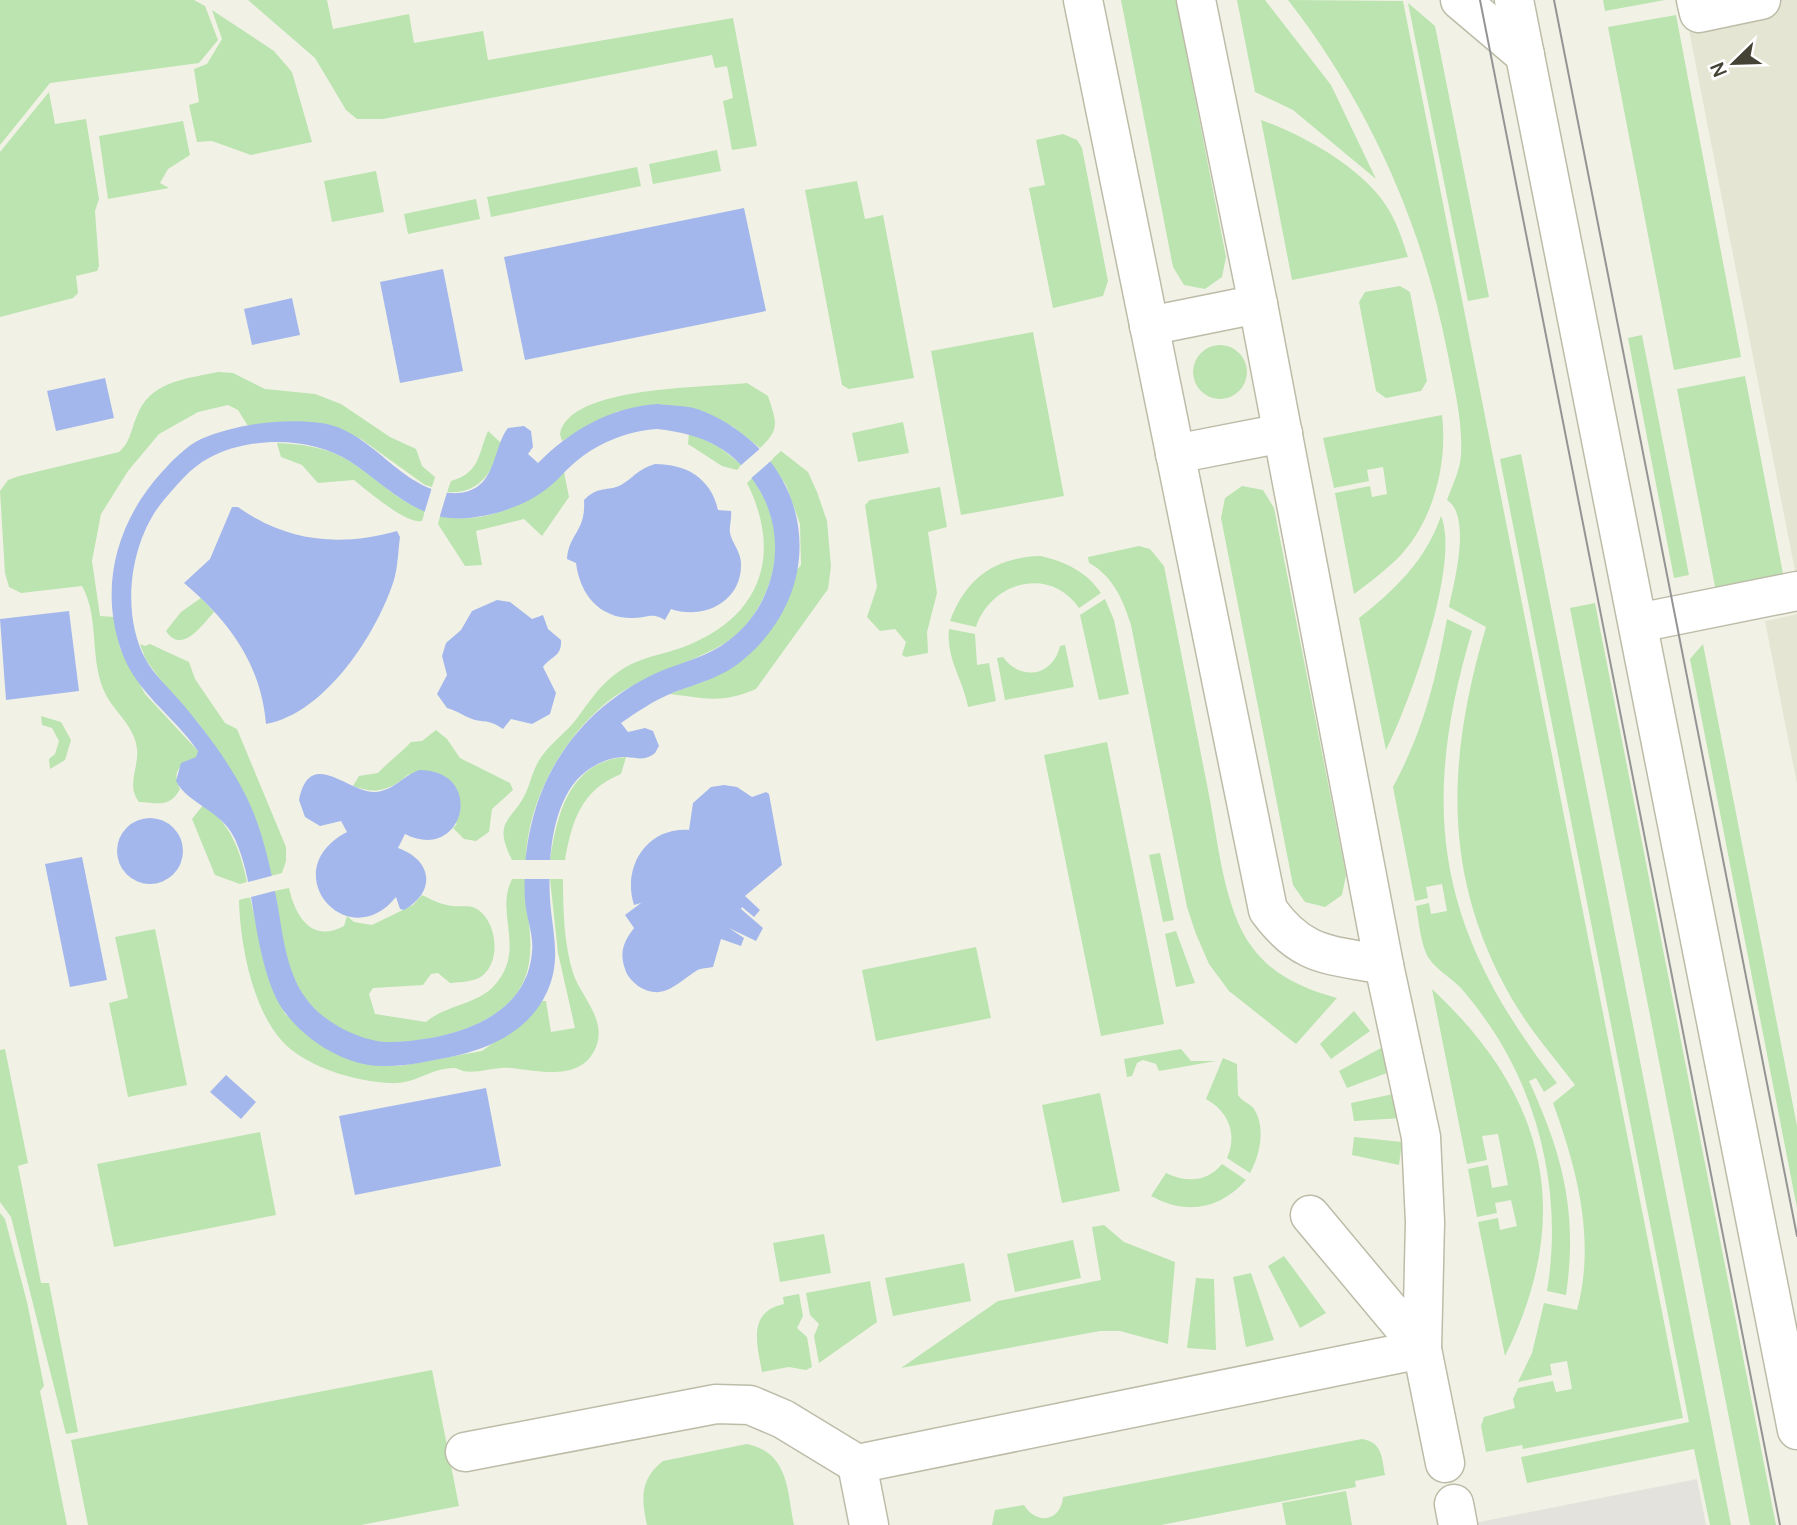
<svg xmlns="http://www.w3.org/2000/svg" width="1797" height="1525" font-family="Manrope,sans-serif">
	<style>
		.residential { fill: #e5e5d3 }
		.green { fill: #bbe4b0 }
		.parking { fill: #e3e2dd }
		.water { fill: #a4b7ec; fill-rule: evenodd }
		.pier { fill: #f1f2e5 }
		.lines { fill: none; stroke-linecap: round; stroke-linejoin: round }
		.minor-casing { stroke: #bcbca8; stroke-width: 41 }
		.minor { stroke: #fff; stroke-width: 38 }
		.tram { stroke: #949494; stroke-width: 2 }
	</style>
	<rect width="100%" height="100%" fill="#f1f2e5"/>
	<g class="residential">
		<path d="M 1683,0 L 1797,0 L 1797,581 Z"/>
		<path d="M 1797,614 L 1797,784 L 1765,621 Z"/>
	</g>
	<g class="green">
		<path d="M 0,0 L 194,0 L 205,6 L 218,40 L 199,63 L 50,83 L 0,145 Z"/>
		<path d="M 248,0 L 327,0 L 333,29 L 409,14 L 414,43 L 483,31 L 488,60 L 733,18 L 757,146 L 732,150 L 723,101 L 733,98 L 727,66 L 715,68 L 712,55 L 383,119 L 357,119 L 346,110 L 315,58 Z"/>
		<path d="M 1121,0 L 1176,0 L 1226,257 L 1222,277 L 1205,289 L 1184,285 L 1173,267 Z"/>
		<path d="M 1237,0 L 1265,0 L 1331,85 L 1376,179 L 1293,110 L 1255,92 Z"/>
		<path d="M 1288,0 L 1403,1 L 1683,1418 L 1523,1449 L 1522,1445 L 1486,1452 L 1481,1426 L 1484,1417 L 1515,1408 L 1513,1399 L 1518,1388 L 1553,1381 L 1556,1392 L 1572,1389 L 1567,1361 L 1550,1364 L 1552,1375 L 1518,1382 L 1532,1353 L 1544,1303 L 1577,1310 C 1596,1240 1577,1169 1553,1103 L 1575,1085 C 1554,1057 1530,1030 1512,999 C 1441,876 1447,759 1486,627 L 1449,607 C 1454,583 1472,516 1447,500 C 1452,486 1460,471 1461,455 C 1463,422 1454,387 1448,355 C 1423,226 1369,104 1288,0 Z"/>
		<path d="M 1603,0 L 1665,0 L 1605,11 Z"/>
		<path d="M 1408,3 L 1435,26 L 1489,297 L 1468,301 Z"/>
		<path d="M 212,10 L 274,51 L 292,72 L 312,142 L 251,155 L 212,141 L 197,142 L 189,105 L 199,102 L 194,69 L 207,64 L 222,39 Z"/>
		<path d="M 1676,15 L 1741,357 L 1674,370 L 1608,27 Z"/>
		<path d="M 49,92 L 55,124 L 86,119 L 99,199 L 95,211 L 99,266 L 97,271 L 76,276 L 78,293 L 73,298 L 0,317 L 0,152 Z"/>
		<path d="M 1261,120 C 1304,135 1368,171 1390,212 C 1398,226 1403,242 1408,257 L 1292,280 Z"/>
		<path d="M 183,121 L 190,155 L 168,169 L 160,183 L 169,188 L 108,199 L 99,136 Z"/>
		<path d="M 1063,134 L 1077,140 L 1082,148 L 1108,281 L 1103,296 L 1053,308 L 1029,188 L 1045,185 L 1036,140 Z"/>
		<path d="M 717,150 L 721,171 L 653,184 L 649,164 Z"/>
		<path d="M 637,167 L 641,186 L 491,217 L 487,197 Z"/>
		<path d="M 376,171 L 384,212 L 332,222 L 324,181 Z"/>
		<path d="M 857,181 L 865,219 L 883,215 L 914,378 L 849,389 L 842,385 L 805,190 Z"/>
		<path d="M 476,199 L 480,219 L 408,234 L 404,214 Z"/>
		<path d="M 1400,286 L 1410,292 L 1427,381 L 1421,391 L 1386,398 L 1376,391 L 1359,302 L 1365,292 Z"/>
		<path d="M 1033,332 L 1064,496 L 961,515 L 931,351 Z"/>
		<path d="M 1642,335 L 1689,575 L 1674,578 L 1628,338 Z"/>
		<circle cx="1220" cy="372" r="27"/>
		<path d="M 218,372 L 233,373 L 265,389 L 315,394 L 341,404 L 390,437 L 416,449 L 422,466 L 435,477 L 432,487 L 425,485 L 361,439 L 332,426 L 288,423 L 248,426 L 238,410 L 228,405 L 198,412 L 159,434 L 128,471 L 101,514 L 92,561 L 100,616 L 114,617 L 120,648 L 145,694 L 198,751 L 197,757 C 180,763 171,772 180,789 C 170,808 158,803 139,802 C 126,785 139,768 137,749 C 135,726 114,712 105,693 C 89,660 100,618 82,586 L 21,593 L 9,587 L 5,573 L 0,491 L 8,480 L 19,476 L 119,452 C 129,444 131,431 136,418 C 149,381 185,379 218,372 Z"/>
		<path d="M 1745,376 L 1785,584 L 1717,597 L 1677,389 Z"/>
		<path d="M 747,383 L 768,396 C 776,421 781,429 760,448 L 732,426 L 618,411 L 562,441 L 560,434 C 569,385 708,388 747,383 Z"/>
		<path d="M 1442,415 C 1448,464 1433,524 1396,560 C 1383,572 1369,583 1354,594 L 1335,493 L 1370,486 L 1372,497 L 1387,494 L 1383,467 L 1367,470 L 1369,481 L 1334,488 L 1323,438 Z"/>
		<path d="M 903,422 L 909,453 L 858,462 L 852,433 Z"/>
		<path d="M 488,431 L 501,443 C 495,470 479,495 447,492 L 451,481 C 480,473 478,454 488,431 Z"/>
		<path d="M 689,432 L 719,447 L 742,465 L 737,470 L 722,466 L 688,444 Z"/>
		<path d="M 277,443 C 301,444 325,447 346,459 C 374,475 395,500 425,511 L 422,521 C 407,525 368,491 354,480 L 318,483 L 302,465 L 281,457 Z"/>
		<path d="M 781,451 L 808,472 L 817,492 L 827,521 L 831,566 L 828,589 L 756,689 C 722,704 704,698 669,694 L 708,680 L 801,565 L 800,524 L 786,485 L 770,461 Z"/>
		<path d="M 1521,454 L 1731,1525 L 1710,1525 L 1694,1449 L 1527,1483 L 1521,1457 L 1689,1422 L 1500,459 Z"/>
		<path d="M 564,472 L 569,497 L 542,536 L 524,519 L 476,531 L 482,565 L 465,566 L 438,524 L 440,516 C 483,526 534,503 564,472 Z"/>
		<path d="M 752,478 C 762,493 774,513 776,531 C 780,570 760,622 725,643 C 687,666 642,674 606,703 C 562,739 527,802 526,860 L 512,860 C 491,818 514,822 527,790 C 532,778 534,766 542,756 C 551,743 565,733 575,721 C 589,702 601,683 621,670 C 642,656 668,654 691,644 C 764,613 781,551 747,483 Z"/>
		<path d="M 1242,486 L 1263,490 L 1274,508 L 1346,875 L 1342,895 L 1325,907 L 1305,902 L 1293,885 L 1221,518 L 1225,498 Z"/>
		<path d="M 940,487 L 947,527 L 928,532 L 937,593 L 927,632 L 928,653 L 906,657 L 902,655 L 906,642 L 895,629 L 880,631 L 867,617 L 877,587 L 865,505 L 870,500 Z"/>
		<path d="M 1441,516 C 1461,563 1409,705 1386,750 L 1359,618 C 1395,590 1426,560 1441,516 Z"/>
		<path d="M 1139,546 L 1150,549 L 1164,566 C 1179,642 1194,719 1209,795 C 1218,841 1224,910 1252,947 C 1273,976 1304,989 1337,998 L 1296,1044 L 1229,991 L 1209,964 L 1196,934 L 1187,907 L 1131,625 C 1123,600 1113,576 1089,563 L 1088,557 Z"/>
		<path d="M 1041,556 C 1066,562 1087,572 1101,593 L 1079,608 C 1050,565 991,582 976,627 L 950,621 C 966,578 995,557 1041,556 Z"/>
		<path d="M 201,598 L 214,612 C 202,625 182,655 166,631 L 181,612 Z"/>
		<path d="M 1105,599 L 1114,620 L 1129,694 L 1099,700 L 1080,615 Z"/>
		<path d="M 1595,603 L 1776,1525 L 1750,1525 L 1570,608 Z"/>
		<path d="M 1447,619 L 1472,631 C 1417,815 1440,933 1557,1083 L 1544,1092 L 1536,1078 L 1529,1081 C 1563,1155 1578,1213 1566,1295 L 1547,1291 C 1563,1196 1540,1094 1483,1016 C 1476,1006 1468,996 1460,987 C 1450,977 1431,966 1426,953 C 1420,939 1419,921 1416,906 L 1429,903 L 1431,914 L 1447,911 L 1442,884 L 1426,887 L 1428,898 L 1415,901 L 1393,787 C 1424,729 1435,682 1447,619 Z"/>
		<path d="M 949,629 L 975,634 L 977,665 L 989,663 L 996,701 L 968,707 C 963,679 946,659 949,629 Z"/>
		<path d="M 140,644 L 145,646 L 150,644 L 189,662 L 195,679 L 225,723 L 237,729 L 286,847 L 286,861 L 282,873 L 271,876 L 229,768 L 199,724 L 162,682 L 146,660 Z"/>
		<path d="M 1703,644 L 1797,1126 L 1797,1208 L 1690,659 Z"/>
		<path d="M 1065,645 L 1074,687 L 1005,700 L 997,658 L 1003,657 C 1021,682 1053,676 1060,646 Z"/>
		<path d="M 41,716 L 61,722 L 71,740 L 65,760 L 50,769 L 49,759 L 55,754 L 59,741 L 52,728 L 42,725 Z"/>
		<path d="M 436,730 L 447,739 L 460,758 L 510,783 L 513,790 L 492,809 L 489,832 L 476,841 L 464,839 L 453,828 L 457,824 L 409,774 C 390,790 377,795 353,786 L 359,776 L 378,773 C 389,761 400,754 411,742 L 422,741 Z"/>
		<path d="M 1107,742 L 1164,1024 L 1101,1036 L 1044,755 Z"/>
		<path d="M 626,757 L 621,774 C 581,790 572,821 565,860 L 550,860 C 557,813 570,761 626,757 Z"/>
		<path d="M 204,804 C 231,825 240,850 247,882 L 240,884 L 215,875 L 192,819 Z"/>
		<path d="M 1160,853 L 1174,920 L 1163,922 L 1149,855 Z"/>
		<path d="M 512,879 L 526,879 C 525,913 537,946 525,978 C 507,1027 429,1044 382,1042 C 355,1041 321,1020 305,998 C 284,968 281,926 274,891 L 289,888 C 295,915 311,944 344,926 L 347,916 L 354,922 L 372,925 L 413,905 L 422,895 C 432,900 442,905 453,906 C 461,907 468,905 475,908 C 497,919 502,961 482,976 C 474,982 460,982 450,983 L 438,973 L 431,974 L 423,985 L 373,988 L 369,994 L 375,1014 L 426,1022 C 446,1005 475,1005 493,987 C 528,950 494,915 512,879 Z"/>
		<path d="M 550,879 L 563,879 C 563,909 564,944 573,973 C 581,997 607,1019 596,1047 C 582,1082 539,1071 511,1068 C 496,1066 477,1074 463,1071 C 460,1070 457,1068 454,1068 C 429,1068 417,1085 388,1083 C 357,1081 318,1070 293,1051 C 254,1022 240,946 239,900 L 250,897 L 267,973 L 285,1014 L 342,1056 L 364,1064 L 400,1066 L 482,1051 L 527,1019 L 540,1001 L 546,1001 L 551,1032 L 575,1028 L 558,953 Z"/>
		<path d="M 155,929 L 187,1085 L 128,1097 L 109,1003 L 128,998 L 115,937 Z"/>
		<path d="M 1176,931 L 1195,983 L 1176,987 L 1165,934 Z"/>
		<path d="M 976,947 L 991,1018 L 876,1041 L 862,970 Z"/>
		<path d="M 1432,989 C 1547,1096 1575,1215 1505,1356 L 1478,1222 L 1498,1218 L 1500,1230 L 1517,1226 L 1511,1200 L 1495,1203 L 1497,1213 L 1477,1217 L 1468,1169 L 1488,1165 L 1492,1188 L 1508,1185 L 1498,1134 L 1482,1136 L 1487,1160 L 1467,1164 Z"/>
		<path d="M 1354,1011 L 1370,1031 L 1331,1059 L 1320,1044 Z"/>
		<path d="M 1381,1048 L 1392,1071 L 1347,1088 L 1339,1071 Z"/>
		<path d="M 5,1049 L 28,1163 L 18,1166 L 41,1283 L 49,1283 L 78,1432 L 66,1434 L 11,1217 L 0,1202 L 0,1050 Z"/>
		<path d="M 1181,1049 L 1191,1061 L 1216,1061 L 1159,1071 L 1156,1064 L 1143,1060 L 1137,1063 L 1132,1076 L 1127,1077 L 1124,1059 Z"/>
		<path d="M 1223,1058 L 1237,1064 L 1238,1095 C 1242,1102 1250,1103 1254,1109 C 1266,1127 1260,1156 1250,1173 L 1227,1158 C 1238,1134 1228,1111 1206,1099 Z"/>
		<path d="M 1100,1093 L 1120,1191 L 1062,1203 L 1042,1105 Z"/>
		<path d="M 1398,1093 L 1402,1118 L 1354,1121 L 1351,1103 Z"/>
		<path d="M 260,1132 L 276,1215 L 114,1247 L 97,1164 Z"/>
		<path d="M 1354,1137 L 1402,1142 L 1399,1165 L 1352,1155 Z"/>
		<path d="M 1222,1164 L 1246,1180 C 1219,1210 1186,1215 1151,1196 L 1166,1173 C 1187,1183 1207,1182 1222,1164 Z"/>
		<path d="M 0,1213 L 5,1219 L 27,1302 L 44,1386 L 40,1391 L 67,1525 L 0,1525 Z"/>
		<path d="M 1104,1225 L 1124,1242 L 1175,1262 L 1168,1344 L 1120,1331 L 1100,1331 L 901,1368 L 998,1301 L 1101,1280 L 1092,1227 Z"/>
		<path d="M 824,1234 L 831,1273 L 780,1282 L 773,1243 Z"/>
		<path d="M 1073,1240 L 1081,1278 L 1015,1292 L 1007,1254 Z"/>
		<path d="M 1284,1256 L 1326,1313 L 1300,1328 L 1268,1266 Z"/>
		<path d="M 964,1263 L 971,1301 L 893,1316 L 885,1278 Z"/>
		<path d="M 1251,1273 L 1274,1340 L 1246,1347 L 1233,1277 Z"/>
		<path d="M 1196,1278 L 1214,1279 L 1216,1350 L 1187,1348 Z"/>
		<path d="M 870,1281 L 877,1322 L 819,1363 L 814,1336 L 819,1324 L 810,1315 L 806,1293 Z"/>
		<path d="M 799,1294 L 803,1316 L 797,1328 L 807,1337 L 812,1367 L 806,1370 L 789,1367 L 762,1372 C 757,1344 747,1312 784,1304 L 783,1297 Z"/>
		<path d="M 432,1370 L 459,1506 L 361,1525 L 88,1525 L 71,1440 Z"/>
		<path d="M 1362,1439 C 1382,1442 1382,1457 1385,1475 L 1355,1481 L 1356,1487 L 1161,1525 L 992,1525 L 995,1510 L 1024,1505 C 1036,1525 1061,1522 1063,1497 Z"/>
		<path d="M 747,1444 C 789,1453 787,1490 794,1525 L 647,1525 C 641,1498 640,1479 663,1461 Z"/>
		<path d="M 1346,1491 L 1352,1525 L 1286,1525 L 1282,1503 Z"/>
	</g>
	<path class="parking" d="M 1697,1479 L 1706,1525 L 1464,1525 Z"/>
	<g class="water">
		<path d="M 744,208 L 766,311 L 525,360 L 504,257 Z"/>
		<path d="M 443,269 L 463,371 L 400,383 L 380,282 Z"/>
		<path d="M 292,298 L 300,335 L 252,345 L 244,309 Z"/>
		<path d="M 105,378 L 114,418 L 56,431 L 47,391 Z"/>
		<path d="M 658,404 C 671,406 688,405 700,410 C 810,453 835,582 744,659 C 724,677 696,684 672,693 C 653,701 637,712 621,723 L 628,732 L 645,728 L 653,731 L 659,746 L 655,753 C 645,761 638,758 626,757 C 605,757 584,769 572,786 C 551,816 548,863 550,899 C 552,931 562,960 547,992 C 529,1031 490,1049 450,1057 C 428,1061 405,1067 382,1066 C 347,1066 308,1042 287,1015 C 272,997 265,969 260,947 C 252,911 250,872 235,839 C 221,809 187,804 176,781 L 181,763 L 196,757 L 198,751 C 173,715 136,693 121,650 C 99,586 117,522 161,473 C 172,461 186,446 201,439 C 236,424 283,418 321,423 C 372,430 400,489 450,493 C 498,496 491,449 508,428 L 524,426 L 531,431 L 533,447 L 528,454 L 538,463 C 571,430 611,407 658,404 ZM 657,429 C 704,434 736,449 760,491 C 789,541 775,606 728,641 C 709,656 683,662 661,671 C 622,688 588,715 564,750 C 534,793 522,847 525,900 C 526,917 534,935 532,952 C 527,1022 443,1042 385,1042 C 371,1041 358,1036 345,1030 C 330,1022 315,1012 305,997 C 287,972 283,937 278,907 C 271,870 263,830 246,796 C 229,762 204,729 180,701 C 168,687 155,676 146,660 C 120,613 130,541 163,501 C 176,486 191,467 209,458 C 250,436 311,436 351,462 C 383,483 410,514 450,518 C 482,521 525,507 549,487 C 557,481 564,472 572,465 C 595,444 626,431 657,429 Z"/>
		<path d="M 655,464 C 686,464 711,478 718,510 L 731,511 C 732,518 729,527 730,533 C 732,543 741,552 741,564 C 742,602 703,620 671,609 L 665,620 C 652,612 648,618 634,618 C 600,619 580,595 576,563 L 567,559 C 569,533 586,532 584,500 C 599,485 607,492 621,485 C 635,477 636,470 655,464 Z"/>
		<path d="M 232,507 L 238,507 C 287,542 340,547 397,531 L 400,537 C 398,552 398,566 394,580 C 377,633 326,713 266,724 C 261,664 229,621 184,583 L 210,559 Z"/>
		<path d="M 497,600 L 510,602 L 532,619 L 543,615 L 548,629 L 561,640 C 562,657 551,656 543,667 L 556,693 L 550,714 L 532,724 L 511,719 L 503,729 C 492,721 487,722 475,720 C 465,717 458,711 447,708 L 437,694 L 447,675 L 442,656 L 446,643 L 461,630 L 472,611 Z"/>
		<path d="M 69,611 L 79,691 L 6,700 L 0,619 Z"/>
		<path d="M 419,770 C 487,770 464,864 405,834 L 398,848 C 432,860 437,891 404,910 L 400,909 L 396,897 C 348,957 273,871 347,832 L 341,821 L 320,826 L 305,817 L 299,800 C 310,746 348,793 375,792 C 393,791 403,776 419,770 Z"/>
		<path d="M 724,785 L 737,787 L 752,797 L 766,792 L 769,794 L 782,865 L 745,896 L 760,910 L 754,917 L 742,907 L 741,909 L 763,928 L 756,941 L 729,928 L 744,938 L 741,946 L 721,939 L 713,967 C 708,968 700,968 696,971 C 677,983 663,1002 638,986 C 632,981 627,976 625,969 C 619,952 624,941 634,928 L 625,915 L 641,903 L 634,905 C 622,868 646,827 689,830 L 693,803 L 711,787 Z"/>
		<circle cx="150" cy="851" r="33"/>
		<path d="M 82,857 L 107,980 L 70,987 L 45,864 Z"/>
		<path d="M 226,1075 L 256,1102 L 241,1119 L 210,1092 Z"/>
		<path d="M 486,1088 L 501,1166 L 355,1195 L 339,1116 Z"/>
	</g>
	<g class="pier">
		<path d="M 763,446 L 773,459 L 749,480 L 739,467 Z"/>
		<path d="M 433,484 L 448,489 L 439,519 L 424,514 Z"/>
		<path d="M 522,860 L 554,860 L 553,879 L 522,879 Z"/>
		<path d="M 275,875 L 278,890 L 247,898 L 244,883 Z"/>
	</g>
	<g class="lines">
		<g class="minor-casing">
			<g id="minor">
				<path d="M 1083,0 L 1268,910 C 1303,958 1329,954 1384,965"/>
				<path d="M 1196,0 L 1258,304 L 1384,965 L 1421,1137 L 1425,1222 L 1422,1349 L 1445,1463"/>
				<path d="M 1460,0 L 1525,55"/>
				<path d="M 1514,0 L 1797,1430"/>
				<path d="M 1696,0 L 1699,13 L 1761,0"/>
				<path d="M 1149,326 L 1258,304"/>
				<path d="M 1175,454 L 1283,433"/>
				<path d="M 1638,623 L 1797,591"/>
				<path d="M 465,1452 L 716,1404 L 750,1405 L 783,1419 L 857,1464 L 1422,1349 L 1310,1215"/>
				<path d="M 857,1464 L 869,1525"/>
				<path d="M 1454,1504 L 1458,1525"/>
			</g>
		</g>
		<use href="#minor" class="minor"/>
		<g class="tram">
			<path d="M 1480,0 L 1780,1525"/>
			<path d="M 1554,0 L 1797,1236"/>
		</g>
	</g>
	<g transform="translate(1734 63) rotate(247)" stroke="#ffffff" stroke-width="5" paint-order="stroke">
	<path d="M0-5L12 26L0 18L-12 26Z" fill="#444335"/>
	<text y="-10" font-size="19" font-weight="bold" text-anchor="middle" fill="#444335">N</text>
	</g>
</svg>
